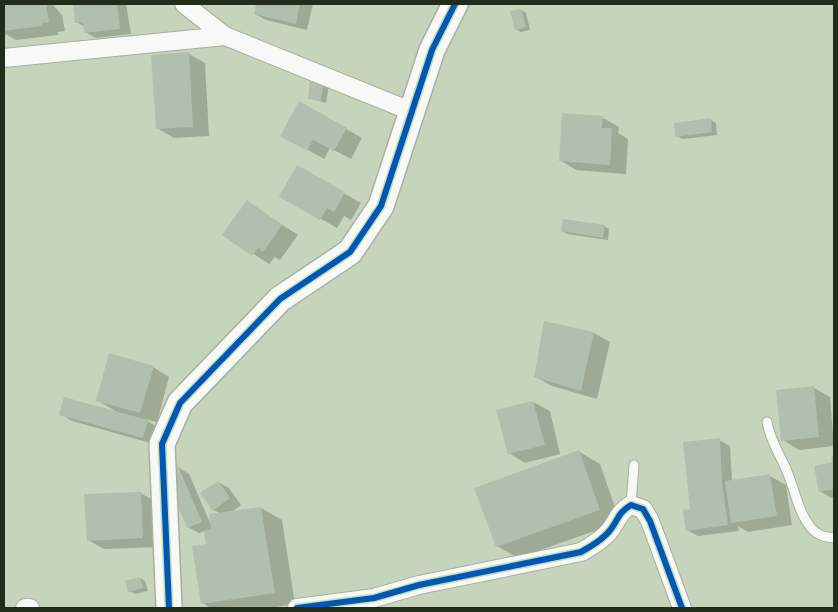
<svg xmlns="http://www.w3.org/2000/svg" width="838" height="612" font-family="'Noto Sans',sans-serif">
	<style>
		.shadow { fill: #0003 }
		.building { fill: #b1bfae }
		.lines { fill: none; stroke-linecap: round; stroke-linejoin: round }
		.lane-casing { stroke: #a6b09d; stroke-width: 11 }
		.street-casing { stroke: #a6b09d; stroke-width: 20 }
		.secondary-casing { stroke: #a6b09d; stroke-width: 28 }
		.lane { stroke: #f6f9f5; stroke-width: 9 }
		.street { stroke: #f6f9f5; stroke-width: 18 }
		.secondary { stroke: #f6f9f5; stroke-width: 25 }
		.cycleway-casing { stroke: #c5deb2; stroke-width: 9 }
		.cycleway { stroke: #0057b8; stroke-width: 6 }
	</style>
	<rect width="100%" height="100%" fill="#c6d4bc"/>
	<g class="shadow">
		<path d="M 4,4 L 52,4 L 62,15 L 65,31 L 58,32 L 58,35 L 16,40 L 4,33 Z"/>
		<path d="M 74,4 L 126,4 L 131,34 L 96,38 L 85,32 L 85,27 L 76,22 Z"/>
		<path d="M 258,4 L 313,4 L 307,30 L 266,20 L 255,14 Z"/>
		<path d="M 521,10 L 526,13 L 530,30 L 521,32 L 516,29 Z"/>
		<path d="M 189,54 L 205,63 L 209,136 L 174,138 L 157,128 Z"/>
		<path d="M 311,80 L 329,85 L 326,103 L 309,98 Z"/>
		<path d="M 603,118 L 619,127 L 618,133 L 628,139 L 626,174 L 576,170 L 560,160 Z"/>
		<path d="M 711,120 L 716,123 L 717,135 L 682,139 L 677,136 Z"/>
		<path d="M 346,129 L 362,138 L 351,159 L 330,148 L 324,159 L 282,135 Z"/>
		<path d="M 297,167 L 361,203 L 351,220 L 344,216 L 337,228 L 281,196 Z"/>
		<path d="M 247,202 L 298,235 L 280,260 L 275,257 L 269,264 L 224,235 Z"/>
		<path d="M 604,226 L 609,229 L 608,240 L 567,234 L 562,231 Z"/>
		<path d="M 594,333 L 610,342 L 597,399 L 552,386 L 536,377 Z"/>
		<path d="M 153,367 L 169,377 L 157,422 L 144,419 L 159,428 L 154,444 L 72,421 L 61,414 L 117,412 L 97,400 Z"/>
		<path d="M 814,388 L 830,397 L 834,446 L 799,450 L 783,440 Z"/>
		<path d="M 533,402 L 550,411 L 560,454 L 525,463 L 509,453 L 498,411 Z"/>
		<path d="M 719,440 L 730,446 L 732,481 L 770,476 L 786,485 L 792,525 L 748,532 L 738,526 L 739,531 L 698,536 L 687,530 L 691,510 Z"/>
		<path d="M 578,451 L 600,464 L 620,522 L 518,558 L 497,546 Z"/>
		<path d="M 833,458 L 834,458 L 834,497 L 831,498 L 820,491 L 834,463 Z"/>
		<path d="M 178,467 L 189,474 L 211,525 L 221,514 L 214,510 L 218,482 L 229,488 L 241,505 L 230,513 L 261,508 L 282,520 L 295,604 L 269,608 L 211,608 L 202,603 L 207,545 L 205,531 L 199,533 L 188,527 Z"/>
		<path d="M 140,493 L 157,502 L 159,547 L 104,549 L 88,540 Z"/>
		<path d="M 140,578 L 145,581 L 148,591 L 135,594 L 129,591 Z"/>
	</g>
	<g class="building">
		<path d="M 4,4 L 46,4 L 49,22 L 42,23 L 42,26 L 4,31 Z"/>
		<path d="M 73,4 L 117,4 L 120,29 L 84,33 L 83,22 L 75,23 Z"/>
		<path d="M 256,4 L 300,4 L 296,24 L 254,14 Z"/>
		<path d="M 521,9 L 526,27 L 515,30 L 510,11 Z"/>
		<path d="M 189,52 L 193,127 L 156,129 L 151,55 Z"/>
		<path d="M 310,79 L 324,80 L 321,101 L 308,99 Z"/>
		<path d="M 299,101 L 347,128 L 334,151 L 313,140 L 307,151 L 280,136 Z"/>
		<path d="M 562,113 L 603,116 L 602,128 L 612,128 L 610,165 L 559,161 Z"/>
		<path d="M 711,118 L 712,132 L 675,137 L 674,123 Z"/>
		<path d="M 297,165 L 345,192 L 334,212 L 327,208 L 320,220 L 279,197 Z"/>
		<path d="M 247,200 L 282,225 L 263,252 L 258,248 L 252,256 L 222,235 Z"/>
		<path d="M 563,219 L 605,225 L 603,238 L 561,231 Z"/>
		<path d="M 544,321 L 594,332 L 581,391 L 534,377 Z"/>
		<path d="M 109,353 L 154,366 L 140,413 L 96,401 Z"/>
		<path d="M 814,386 L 819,437 L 781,441 L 776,390 Z"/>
		<path d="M 64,397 L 148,420 L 143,438 L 59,415 Z"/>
		<path d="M 533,401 L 545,445 L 508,454 L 496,410 Z"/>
		<path d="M 720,438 L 722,483 L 728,525 L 686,531 L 683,510 L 690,509 L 683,442 Z"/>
		<path d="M 579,450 L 600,510 L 496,547 L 474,488 Z"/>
		<path d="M 834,456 L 834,489 L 819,492 L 814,466 L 832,462 L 831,457 Z"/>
		<path d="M 178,466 L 202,522 L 187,528 L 163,472 Z"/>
		<path d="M 770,474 L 777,516 L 731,523 L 725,481 Z"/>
		<path d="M 218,481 L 230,498 L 213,511 L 200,493 Z"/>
		<path d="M 141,492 L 143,538 L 87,541 L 84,494 Z"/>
		<path d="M 261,507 L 275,593 L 201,604 L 192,546 L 206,544 L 204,530 L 211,529 L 209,514 Z"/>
		<path d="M 140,577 L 143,588 L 128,592 L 125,581 Z"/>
	</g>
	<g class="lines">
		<g class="lane-casing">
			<g id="lane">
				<path d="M 767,422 C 770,440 779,453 786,469 C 795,489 798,514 813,530 C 819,536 826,537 834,538"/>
				<path d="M 631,505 L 634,465"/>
			</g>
		</g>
		<g class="street-casing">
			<g id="street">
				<path d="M 184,4 L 225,36 L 413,112"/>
				<path d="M 4,58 L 225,36"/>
				<path d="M 25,608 L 30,608"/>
				<path d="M 297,608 L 374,598 L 419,585 L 581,552 C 592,546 604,539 611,529 C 619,518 618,513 631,505 L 643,509 L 650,521 L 682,608"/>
			</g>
		</g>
		<g class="secondary-casing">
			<path id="secondary" d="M 169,608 L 162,444 L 180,403 L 280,299 L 350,252 L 381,206 L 432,50 L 455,4"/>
		</g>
		<use href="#lane" class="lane"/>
		<use href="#street" class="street"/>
		<use href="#secondary" class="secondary"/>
		<g class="cycleway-casing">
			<g id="cycleway">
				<path d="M 169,608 L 162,444 L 180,403 L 280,299 L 350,252 L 381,206 L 432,50 L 455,4"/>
				<path d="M 297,608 L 374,598 L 419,585 L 581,552 C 592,546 604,539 611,529 C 619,518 618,513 631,505 L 643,509 L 650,521 L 682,608"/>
			</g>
		</g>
		<use href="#cycleway" class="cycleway"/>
	</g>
	<rect width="838" height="612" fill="none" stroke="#222c1b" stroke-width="10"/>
</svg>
